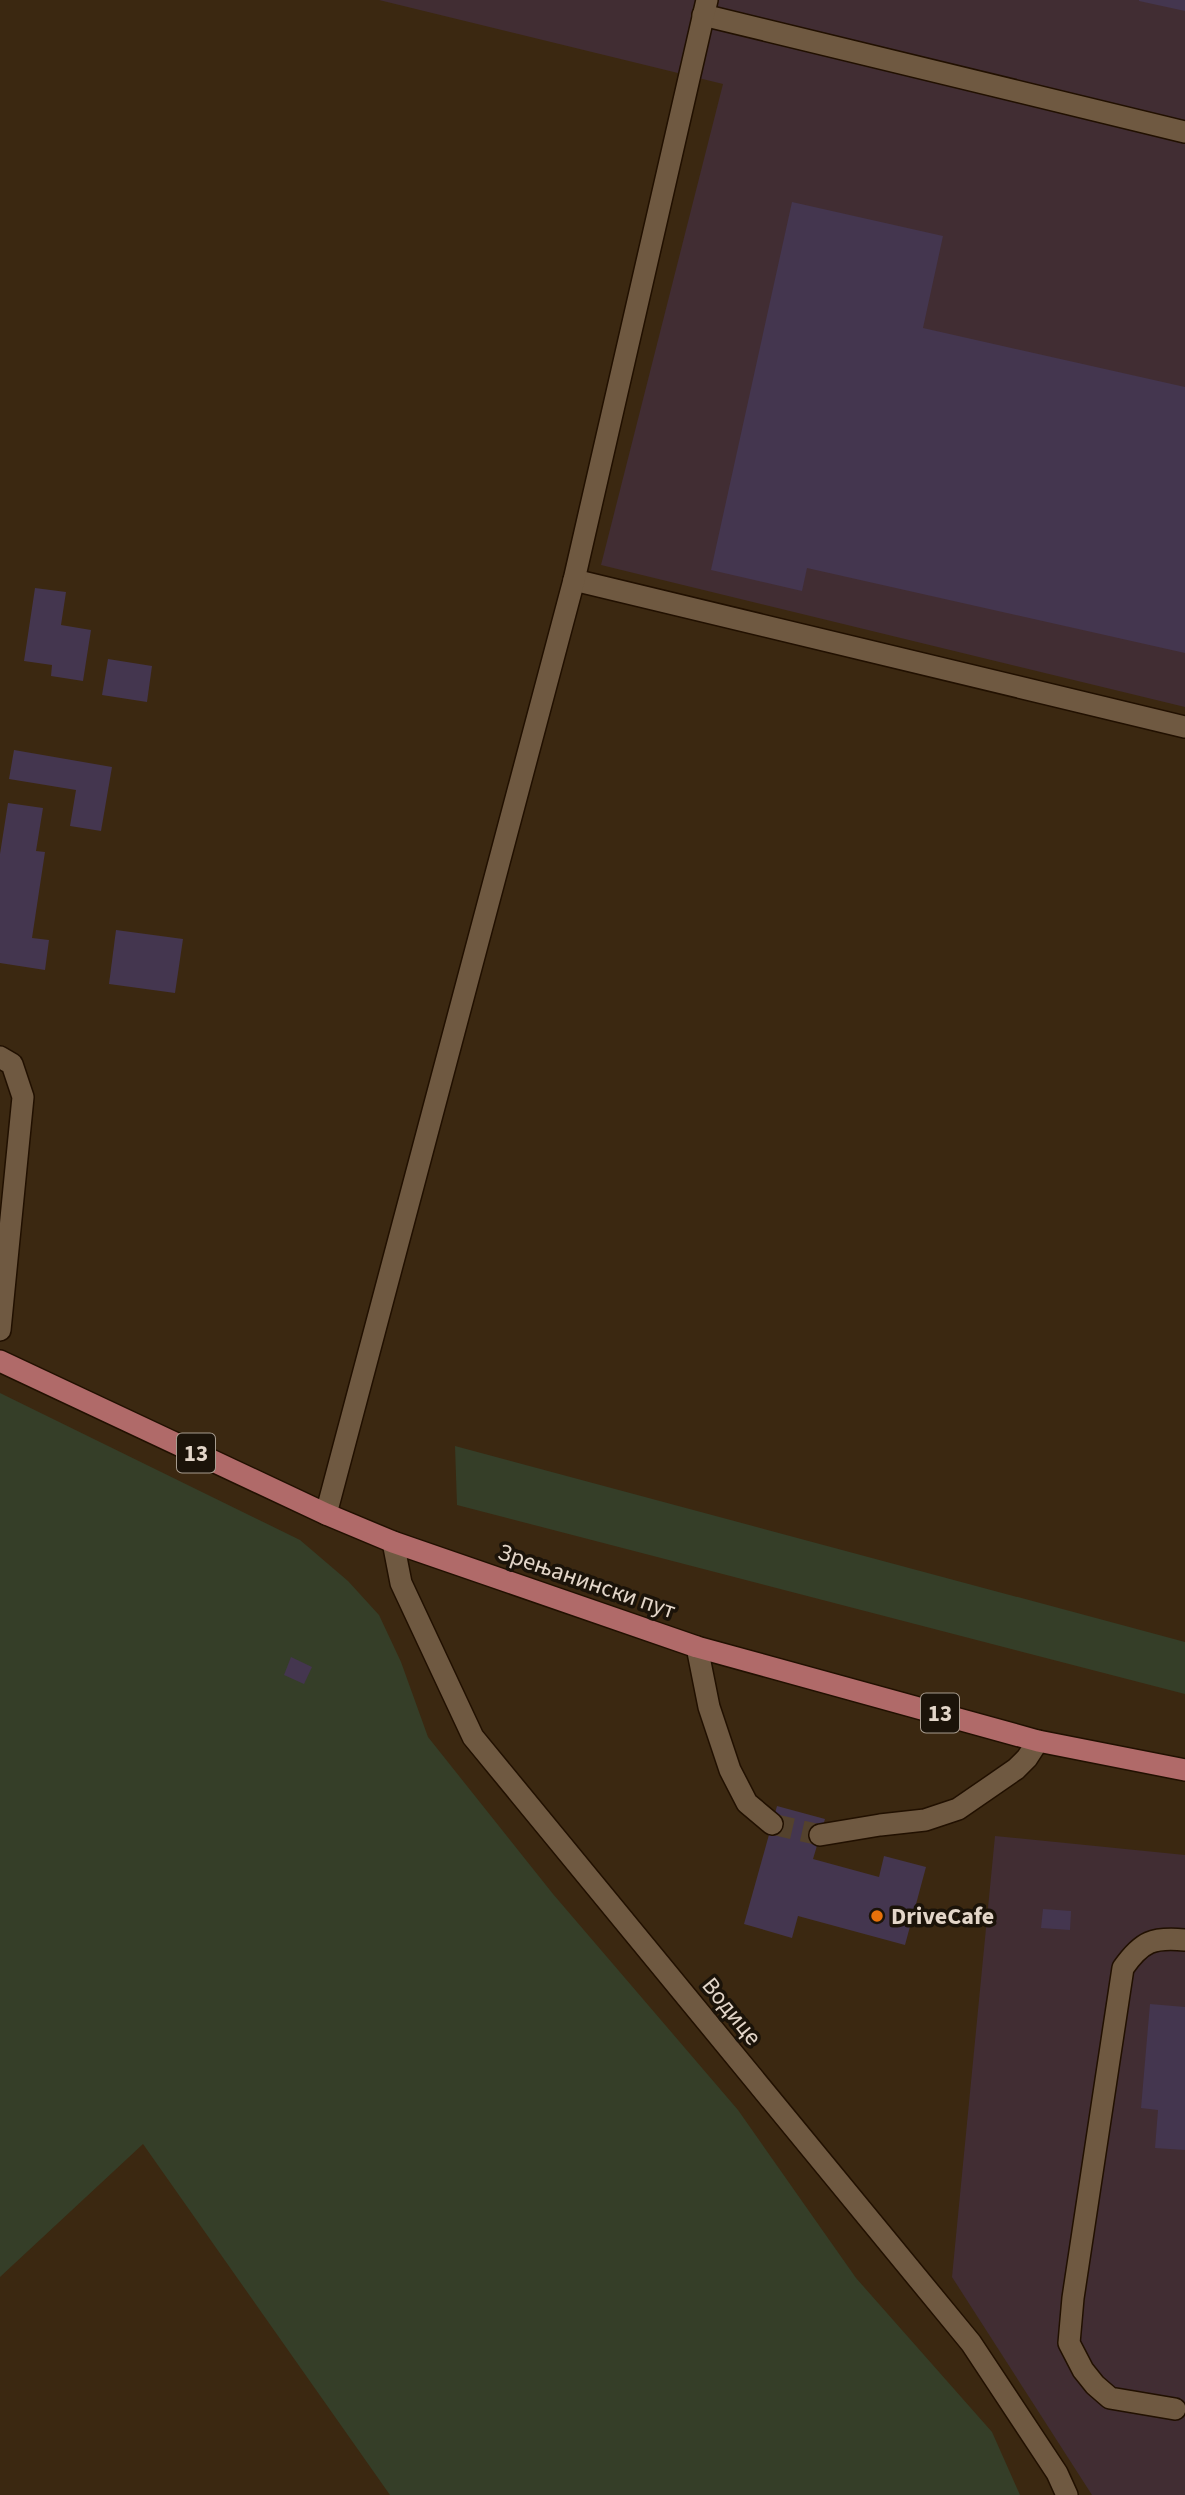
<svg xmlns="http://www.w3.org/2000/svg" width="1185" height="2495" font-family="'Source Sans 3',sans-serif">
	<style>
		.industrial { fill: #412d33 }
		.green { fill: #353e28 }
		.building { fill: #44364f }
		.lines { fill: none; stroke-linecap: round; stroke-linejoin: round }
		.minor-tunnel { stroke: #54422d; stroke-width: 21; stroke-dasharray: 21 10; stroke-linecap: butt }
		.minor-casing { stroke: #211000; stroke-width: 24 }
		.major-casing { stroke: #211000; stroke-width: 24 }
		.minor { stroke: #6f5941; stroke-width: 21 }
		.major { stroke: #b06a69; stroke-width: 21 }
		.food-dot { fill: #e8710a; stroke: #1b1309; stroke-width: 2.5 }
		.labels { text-anchor: middle; stroke-width: 7; stroke-linejoin: round; paint-order: stroke }
		.shield { fill: #1b1309; stroke: #a79c8f; stroke-width: 2 }
		.shield-label { font-size: 23px; font-weight: bold; fill: #e3d6c9 }
		.street-label { font-size: 24px; fill: #e3d6c9; stroke: #1b1309 }
		.poi-label { font-size: 24px; font-weight: bold; fill: #e3d6c9; stroke: #1b1309; text-anchor: start }
	</style>
	<rect width="100%" height="100%" fill="#3b2811"/>
	<g class="industrial">
		<path d="M 379,0 L 1185,0 L 1185,707 L 601,565 L 723,84 Z"/>
		<path d="M 995,1836 L 1185,1855 L 1185,2495 L 1092,2495 L 952,2277 Z"/>
	</g>
	<g class="green">
		<path d="M 0,1393 L 300,1540 L 348,1581 L 379,1615 L 401,1662 L 428,1737 L 553,1894 L 738,2110 L 856,2278 L 992,2432 L 1020,2495 L 390,2495 L 143,2144 L 0,2277 Z"/>
		<path d="M 455,1446 L 1185,1642 L 1185,1694 L 457,1505 Z"/>
	</g>
	<g class="building">
		<path d="M 1139,0 L 1185,0 L 1185,11 L 1139,1 Z"/>
		<path d="M 792,202 L 943,236 L 923,328 L 1185,387 L 1185,653 L 807,568 L 802,591 L 711,570 Z"/>
		<path d="M 35,588 L 66,592 L 61,625 L 91,630 L 83,681 L 51,676 L 52,665 L 24,661 Z"/>
		<path d="M 108,659 L 152,666 L 147,702 L 102,695 Z"/>
		<path d="M 14,750 L 112,767 L 101,831 L 70,826 L 76,790 L 9,779 Z"/>
		<path d="M 8,803 L 43,808 L 36,851 L 45,852 L 32,938 L 49,940 L 45,970 L 0,963 L 0,854 Z"/>
		<path d="M 116,930 L 183,939 L 175,993 L 109,984 Z"/>
		<path d="M 291,1657 L 312,1667 L 304,1684 L 284,1675 Z"/>
		<path d="M 777,1806 L 825,1819 L 813,1859 L 879,1877 L 884,1856 L 926,1867 L 905,1945 L 798,1916 L 792,1938 L 744,1924 Z"/>
		<path d="M 1043,1909 L 1071,1911 L 1070,1930 L 1041,1928 Z"/>
		<path d="M 1150,2004 L 1185,2007 L 1185,2150 L 1155,2148 L 1158,2110 L 1141,2108 Z"/>
	</g>
	<g class="lines">
		<path class="minor-tunnel" d="M 772,1824 L 820,1835"/>
		<g class="minor-casing">
			<g id="minor">
				<path d="M 703,15 L 1185,132"/>
				<path d="M 574,580 L 1185,727"/>
				<path d="M 0,1057 L 12,1064 L 23,1097 L 0,1330"/>
				<path d="M 326,1514 L 574,580 L 707,0"/>
				<path d="M 393,1542 L 401,1583 L 473,1737 L 971,2343 L 1057,2473 L 1067,2495"/>
				<path d="M 697,1647 L 709,1707 L 730,1770 L 747,1803 L 772,1824"/>
				<path d="M 820,1835 L 880,1825 L 925,1820 L 958,1809 L 1016,1769 L 1027,1758 L 1038,1741"/>
				<path d="M 1175,2409 L 1110,2398 L 1095,2385 L 1083,2370 L 1069,2343 L 1073,2298 L 1123,1968 C 1142,1941 1153,1937 1185,1940"/>
			</g>
		</g>
		<g class="major-casing">
			<path id="major" d="M 0,1361 L 326,1514 L 393,1542 L 697,1647 L 1038,1741 L 1185,1770"/>
		</g>
		<use href="#minor" class="minor"/>
		<use href="#major" class="major"/>
	</g>
	<circle class="food-dot" cx="877" cy="1916" r="7"/>
	<g class="labels">
		<g class="shield">
			<rect x="177" y="1433.5" width="38" height="39" rx="5"/>
			<rect x="921" y="1693.5" width="38" height="39" rx="5"/>
		</g>
		<g class="shield-label">
			<text x="196" y="1461">13</text>
			<text x="940" y="1721">13</text>
		</g>
		<g class="street-label">
			<text transform="translate(587 1581) rotate(19)" y="8">Зрењанински пут</text>
			<text transform="translate(732 2011) rotate(51)" y="8">Водице</text>
		</g>
		<g class="poi-label">
			<text x="891" y="1924">DriveCafe</text>
		</g>
	</g>
</svg>
